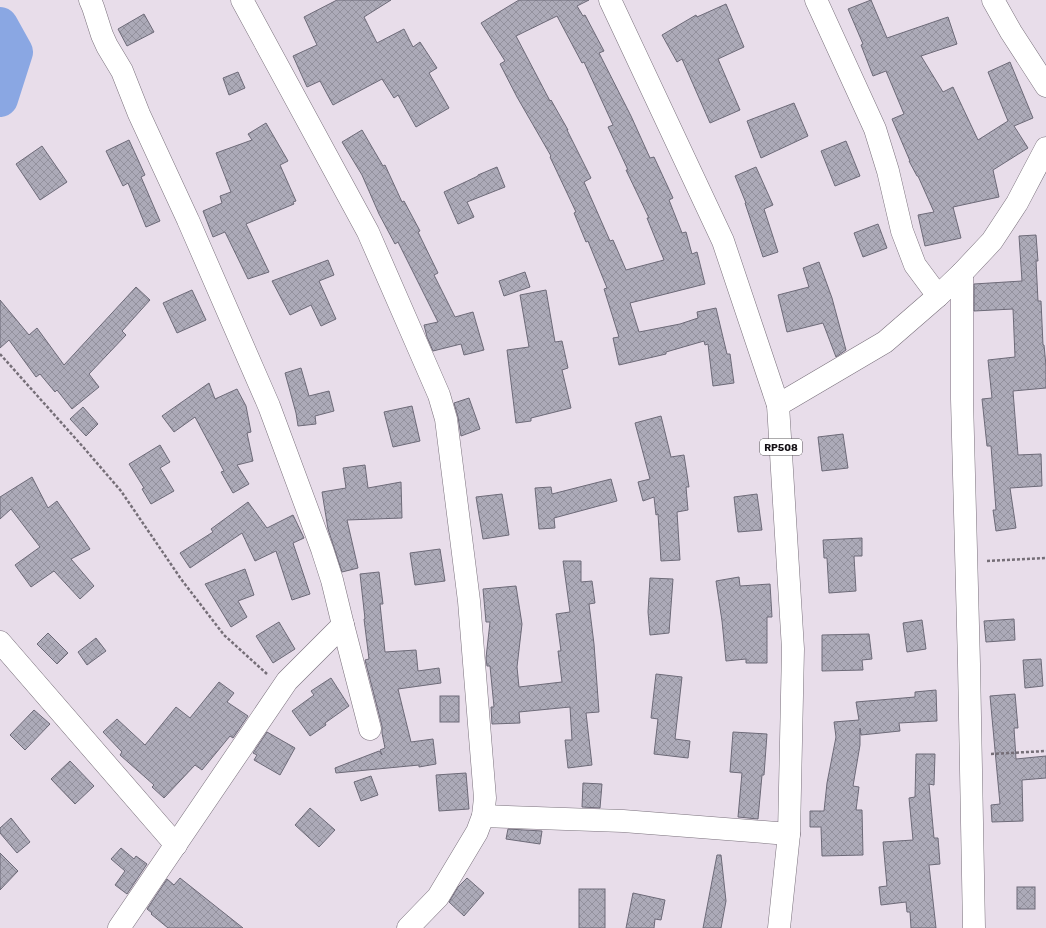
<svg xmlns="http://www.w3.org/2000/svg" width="1046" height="928" font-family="Rubik,sans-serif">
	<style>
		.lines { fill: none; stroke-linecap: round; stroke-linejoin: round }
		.river { stroke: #8aa7e3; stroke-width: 36 }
		.building { fill: url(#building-cross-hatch); stroke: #6d6a78; fill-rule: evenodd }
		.minor-casing { stroke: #7a717c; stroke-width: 23 }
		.major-casing { stroke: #7a717c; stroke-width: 23 }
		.path { stroke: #756e77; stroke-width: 2.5; stroke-dasharray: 3 2; stroke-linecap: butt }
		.minor { stroke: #fff; stroke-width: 22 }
		.major { stroke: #fff; stroke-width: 22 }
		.labels { text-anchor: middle; stroke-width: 3; stroke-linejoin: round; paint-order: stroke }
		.shield { fill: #fff; stroke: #5a585b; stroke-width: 1 }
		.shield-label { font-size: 10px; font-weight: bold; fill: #141015 }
	</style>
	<defs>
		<pattern id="building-cross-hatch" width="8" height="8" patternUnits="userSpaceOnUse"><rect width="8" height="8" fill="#acaab8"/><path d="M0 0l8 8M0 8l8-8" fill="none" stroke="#93919d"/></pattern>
	</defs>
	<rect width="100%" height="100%" fill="#e8ddea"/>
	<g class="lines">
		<path class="river" d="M 0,25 L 15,52 L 0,99"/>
	</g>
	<g class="building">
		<path d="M 337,0 L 391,0 L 364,17 L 377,43 L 404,29 L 413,47 L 420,42 L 437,68 L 429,73 L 449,108 L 416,127 L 398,95 L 394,98 L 382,79 L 333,105 L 320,81 L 307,87 L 293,56 L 317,45 L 304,17 Z"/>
		<path d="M 519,0 L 589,0 L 577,6 L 583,16 L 585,15 L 604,51 L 599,53 L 631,116 L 650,158 L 654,157 L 673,198 L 669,200 L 682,233 L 686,232 L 692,254 L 697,252 L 705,284 L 630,303 L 639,332 L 680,324 L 698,318 L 697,312 L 716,308 L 727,354 L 730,354 L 734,383 L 713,386 L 708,344 L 705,345 L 704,341 L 666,352 L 666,354 L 619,365 L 613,338 L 619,337 L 604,289 L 607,288 L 588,241 L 586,242 L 574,213 L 576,212 L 550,157 L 551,156 L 517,97 L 500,64 L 505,61 L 481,23 ZM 557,16 L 582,63 L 584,62 L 613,125 L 608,127 L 628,170 L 626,170 L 649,218 L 647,218 L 664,260 L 626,270 L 613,240 L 610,241 L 584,182 L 591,178 L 567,130 L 568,130 L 551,100 L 550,101 L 516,36 Z"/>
		<path d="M 871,0 L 887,38 L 948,17 L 957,44 L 921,56 L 943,92 L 953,87 L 978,140 L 1008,121 L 988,72 L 1010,62 L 1033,118 L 1014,126 L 1028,148 L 993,170 L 999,197 L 953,207 L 961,238 L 925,246 L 918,215 L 934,212 L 918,176 L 917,176 L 909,161 L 910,161 L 892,119 L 904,114 L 886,71 L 873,76 L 861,45 L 863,44 L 848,9 Z"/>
		<path d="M 726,4 L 744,47 L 718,59 L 740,110 L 710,123 L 682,59 L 677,62 L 662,35 L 696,15 L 697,17 Z"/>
		<path d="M 144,14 L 154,32 L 127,46 L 118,29 Z"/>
		<path d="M 238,72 L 245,88 L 229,95 L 223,78 Z"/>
		<path d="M 794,103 L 808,136 L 761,158 L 747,121 Z"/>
		<path d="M 266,123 L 288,161 L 280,165 L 296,201 L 293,202 L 294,204 L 246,224 L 269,272 L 248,279 L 225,232 L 213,237 L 203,211 L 222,203 L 220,196 L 231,192 L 216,153 L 252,140 L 248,134 Z"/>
		<path d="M 362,130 L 383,166 L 385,165 L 402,202 L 404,201 L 420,231 L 418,232 L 438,273 L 434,275 L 455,317 L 473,312 L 484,350 L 464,355 L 461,344 L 433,351 L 427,337 L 424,325 L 438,322 L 398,242 L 395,244 L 379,214 L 362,175 L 342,142 Z"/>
		<path d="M 129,140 L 145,175 L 141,177 L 160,221 L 146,227 L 128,183 L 123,186 L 106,151 Z"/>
		<path d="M 846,141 L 860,176 L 835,186 L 821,151 Z"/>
		<path d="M 42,146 L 67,182 L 40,200 L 16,164 Z"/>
		<path d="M 497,167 L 505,187 L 467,202 L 474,217 L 458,224 L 444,192 L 478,176 L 478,175 Z"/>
		<path d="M 756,167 L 773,205 L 764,209 L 778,252 L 763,257 L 745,203 L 746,203 L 735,176 Z"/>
		<path d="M 878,224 L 887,248 L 863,257 L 854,233 Z"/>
		<path d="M 1036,235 L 1038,261 L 1036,261 L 1038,301 L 1041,301 L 1043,345 L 1044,345 L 1046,366 L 1046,388 L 1013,391 L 1018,455 L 1041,454 L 1042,486 L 1010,488 L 1016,528 L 996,531 L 993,510 L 996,510 L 991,446 L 987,446 L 982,399 L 992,398 L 988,360 L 1015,357 L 1013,309 L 974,311 L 974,284 L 1022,281 L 1019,236 Z"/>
		<path d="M 328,260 L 334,275 L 319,281 L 336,319 L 321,326 L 311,305 L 290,315 L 272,281 Z"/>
		<path d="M 819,262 L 832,298 L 846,350 L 836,357 L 823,323 L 787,332 L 778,295 L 809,287 L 803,268 Z"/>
		<path d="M 525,272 L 530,287 L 504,296 L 499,281 Z"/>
		<path d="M 136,287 L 150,300 L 122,331 L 126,335 L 89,374 L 99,387 L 72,409 L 57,390 L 55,392 L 40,374 L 36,377 L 9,340 L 0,348 L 0,300 L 29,335 L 37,328 L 64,365 Z"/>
		<path d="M 192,290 L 206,320 L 177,333 L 163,303 Z"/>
		<path d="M 546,290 L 555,342 L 562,341 L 568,368 L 562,370 L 571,408 L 531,418 L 531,421 L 516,423 L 507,350 L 529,347 L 520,295 Z"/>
		<path d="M 301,368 L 309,396 L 329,391 L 334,411 L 315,416 L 316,424 L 298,426 L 296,413 L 285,373 Z"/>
		<path d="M 209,383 L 215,399 L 237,389 L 246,406 L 251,432 L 247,433 L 253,461 L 237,465 L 249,484 L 233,493 L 221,472 L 224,471 L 195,417 L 174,432 L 162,416 Z"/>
		<path d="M 469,398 L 480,429 L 461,436 L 458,417 L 454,403 Z"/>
		<path d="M 412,406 L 420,441 L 393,447 L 384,412 Z"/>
		<path d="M 83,407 L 98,424 L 86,436 L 70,419 Z"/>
		<path d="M 661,416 L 671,457 L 684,455 L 689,487 L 686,487 L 688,510 L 677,512 L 680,560 L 661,561 L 658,514 L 656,515 L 654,497 L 643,501 L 638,482 L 650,479 L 635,423 Z"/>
		<path d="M 843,434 L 848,468 L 822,471 L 818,437 Z"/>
		<path d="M 160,445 L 170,462 L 160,468 L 174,491 L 151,504 L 142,489 L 144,488 L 129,464 Z"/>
		<path d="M 365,465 L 368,488 L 401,482 L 402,518 L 347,520 L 358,568 L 342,572 L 328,529 L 322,492 L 346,488 L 343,468 Z"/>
		<path d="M 32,477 L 48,508 L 57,501 L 90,549 L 71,559 L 94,586 L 80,599 L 54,571 L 31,587 L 15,565 L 40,547 L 11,509 L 0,519 L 0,497 Z"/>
		<path d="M 611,479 L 617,501 L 554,518 L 555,528 L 539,529 L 535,488 L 551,487 L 552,494 Z"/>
		<path d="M 502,494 L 509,535 L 483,539 L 476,497 Z"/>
		<path d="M 757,494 L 762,530 L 738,532 L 734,497 Z"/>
		<path d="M 248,502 L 267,528 L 293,515 L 304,538 L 293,543 L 310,594 L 292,600 L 276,551 L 255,561 L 242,533 L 190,568 L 180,553 L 213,532 L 211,529 Z"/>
		<path d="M 862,538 L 862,556 L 854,556 L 856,591 L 829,593 L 827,558 L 824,558 L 823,540 Z"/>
		<path d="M 440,549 L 445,581 L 415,585 L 410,553 Z"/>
		<path d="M 563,561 L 581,561 L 581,582 L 592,581 L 595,603 L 589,604 L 594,644 L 599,712 L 586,713 L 592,765 L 568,768 L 565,740 L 572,740 L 570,707 L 519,712 L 520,723 L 492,724 L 491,707 L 494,707 L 490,666 L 487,666 L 486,658 L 490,622 L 486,622 L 483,589 L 516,586 L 522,624 L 517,667 L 519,687 L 562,682 L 558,651 L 561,651 L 556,614 L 570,612 Z"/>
		<path d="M 245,569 L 254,595 L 238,601 L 247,617 L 231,627 L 205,584 Z"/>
		<path d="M 379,572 L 383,604 L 380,604 L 385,652 L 416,650 L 418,671 L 439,668 L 441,683 L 398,689 L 411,742 L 433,739 L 436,764 L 419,767 L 419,765 L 336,773 L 335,768 L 379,751 L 382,755 L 380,750 L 385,748 L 382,733 L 382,726 L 365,660 L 369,659 L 364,619 L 365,619 L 360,574 Z"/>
		<path d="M 739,577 L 740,586 L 770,584 L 772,617 L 767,617 L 767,663 L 746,663 L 746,659 L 726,661 L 722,621 L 716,581 Z"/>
		<path d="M 650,578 L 673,579 L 669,633 L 650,635 L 648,612 Z"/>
		<path d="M 1014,619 L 1015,640 L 986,642 L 984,621 Z"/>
		<path d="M 922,620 L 926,649 L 907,652 L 903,623 Z"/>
		<path d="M 279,622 L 295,649 L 273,663 L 256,636 Z"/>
		<path d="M 48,633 L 68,653 L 57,664 L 37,644 Z"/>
		<path d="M 869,634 L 872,659 L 862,660 L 863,670 L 822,671 L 822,635 Z"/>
		<path d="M 96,638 L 106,651 L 87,665 L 78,652 Z"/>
		<path d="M 1041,659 L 1043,686 L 1025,688 L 1023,660 Z"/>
		<path d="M 656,674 L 682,677 L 675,739 L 690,741 L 688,758 L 654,754 L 658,719 L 651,718 Z"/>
		<path d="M 331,678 L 349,706 L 325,723 L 326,725 L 310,736 L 292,711 L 314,695 L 311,691 Z"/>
		<path d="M 219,682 L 234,693 L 227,702 L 248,716 L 233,738 L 230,736 L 202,770 L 195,765 L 164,798 L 152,787 L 154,785 L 120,755 L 122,752 L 103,732 L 117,719 L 145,745 L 176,707 L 190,718 Z"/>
		<path d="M 936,690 L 937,721 L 899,723 L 900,731 L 861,735 L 860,728 L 860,745 L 853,786 L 859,787 L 856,810 L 862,810 L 863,855 L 822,856 L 821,827 L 810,827 L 810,811 L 824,811 L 827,783 L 836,737 L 834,722 L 859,720 L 856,702 L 915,697 L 915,692 Z"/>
		<path d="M 1015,694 L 1018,728 L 1014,728 L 1016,759 L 1046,756 L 1046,778 L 1022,780 L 1023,821 L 992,822 L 991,805 L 1000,804 L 990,696 Z"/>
		<rect x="440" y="696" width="19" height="26"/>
		<path d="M 34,710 L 50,724 L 25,750 L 10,735 Z"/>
		<path d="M 267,732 L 295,748 L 280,775 L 254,760 L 257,755 L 253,753 Z"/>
		<path d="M 733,732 L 767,734 L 764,775 L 762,775 L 758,819 L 738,817 L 742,773 L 730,772 Z"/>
		<path d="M 916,754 L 935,754 L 934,785 L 929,784 L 934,838 L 938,838 L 940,864 L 929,865 L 936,928 L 911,928 L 910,912 L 907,912 L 906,902 L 881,905 L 879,887 L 887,886 L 883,842 L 913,840 L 909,798 L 915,797 Z"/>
		<path d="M 70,761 L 94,786 L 75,804 L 51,779 Z"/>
		<path d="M 466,773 L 469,809 L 439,811 L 436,775 Z"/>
		<path d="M 371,776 L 378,795 L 361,801 L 354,782 Z"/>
		<path d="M 583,783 L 602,784 L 600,808 L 582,807 Z"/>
		<path d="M 310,808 L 335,830 L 319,847 L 295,825 Z"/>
		<path d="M 11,818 L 30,842 L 17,853 L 0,833 L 0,828 Z"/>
		<path d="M 508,829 L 542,831 L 540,844 L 506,839 Z"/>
		<path d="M 121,848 L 134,859 L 136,856 L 147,864 L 127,894 L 115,885 L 125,871 L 111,859 Z"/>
		<path d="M 0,853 L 18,871 L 0,890 Z"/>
		<path d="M 717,855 L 721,855 L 726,901 L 721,928 L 703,928 Z"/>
		<path d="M 180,878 L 243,928 L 168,928 L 151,914 L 152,913 L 147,909 L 167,879 L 174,885 Z"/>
		<path d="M 467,878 L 484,893 L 464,916 L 449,902 L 458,887 Z"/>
		<rect x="1017" y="887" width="18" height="22"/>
		<rect x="579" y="889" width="26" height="39"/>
		<path d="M 633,893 L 665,900 L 661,920 L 655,919 L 654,928 L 626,928 Z"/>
	</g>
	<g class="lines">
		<g class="minor-casing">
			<g id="minor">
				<path d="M 90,0 L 93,7 L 102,35 L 107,46 L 122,71 L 139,114 L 188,220 L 269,406 L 322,549 L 332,580 L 343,625 L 370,729"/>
				<path d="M 242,0 L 368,232 L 439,395 L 446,419 L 469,601 L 485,798 L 483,816 L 477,832 L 438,897 L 408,928"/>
				<path d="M 816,0 L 875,129 L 888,171 L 902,231 L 915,265 L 938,296"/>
				<path d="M 993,0 L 1011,32 L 1046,86"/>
				<path d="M 962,273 L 962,399 L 969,664 L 974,928"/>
				<path d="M 778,405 L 885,342 L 938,296 L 962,273 L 992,241 L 1017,203 L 1046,148"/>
				<path d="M 0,642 L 176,845"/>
				<path d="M 483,816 L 623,821 L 789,834"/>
				<path d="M 119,928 L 287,681 L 343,625"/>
			</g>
		</g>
		<g class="major-casing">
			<path id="major" d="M 610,0 L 723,241 L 778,405 L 793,649 L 789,834 L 779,928"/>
		</g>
		<g class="path">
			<path d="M 0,354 L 84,448 L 121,491 L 181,579 L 224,635 L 267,674"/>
			<path d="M 987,561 L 1046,558"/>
			<path d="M 991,754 L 1046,751"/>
		</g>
		<use href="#minor" class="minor"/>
		<use href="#major" class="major"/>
	</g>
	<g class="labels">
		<rect class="shield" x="760" y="439" width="42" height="16" rx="3"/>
		<g class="shield-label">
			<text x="781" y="451">RP508</text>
		</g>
	</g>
</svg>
